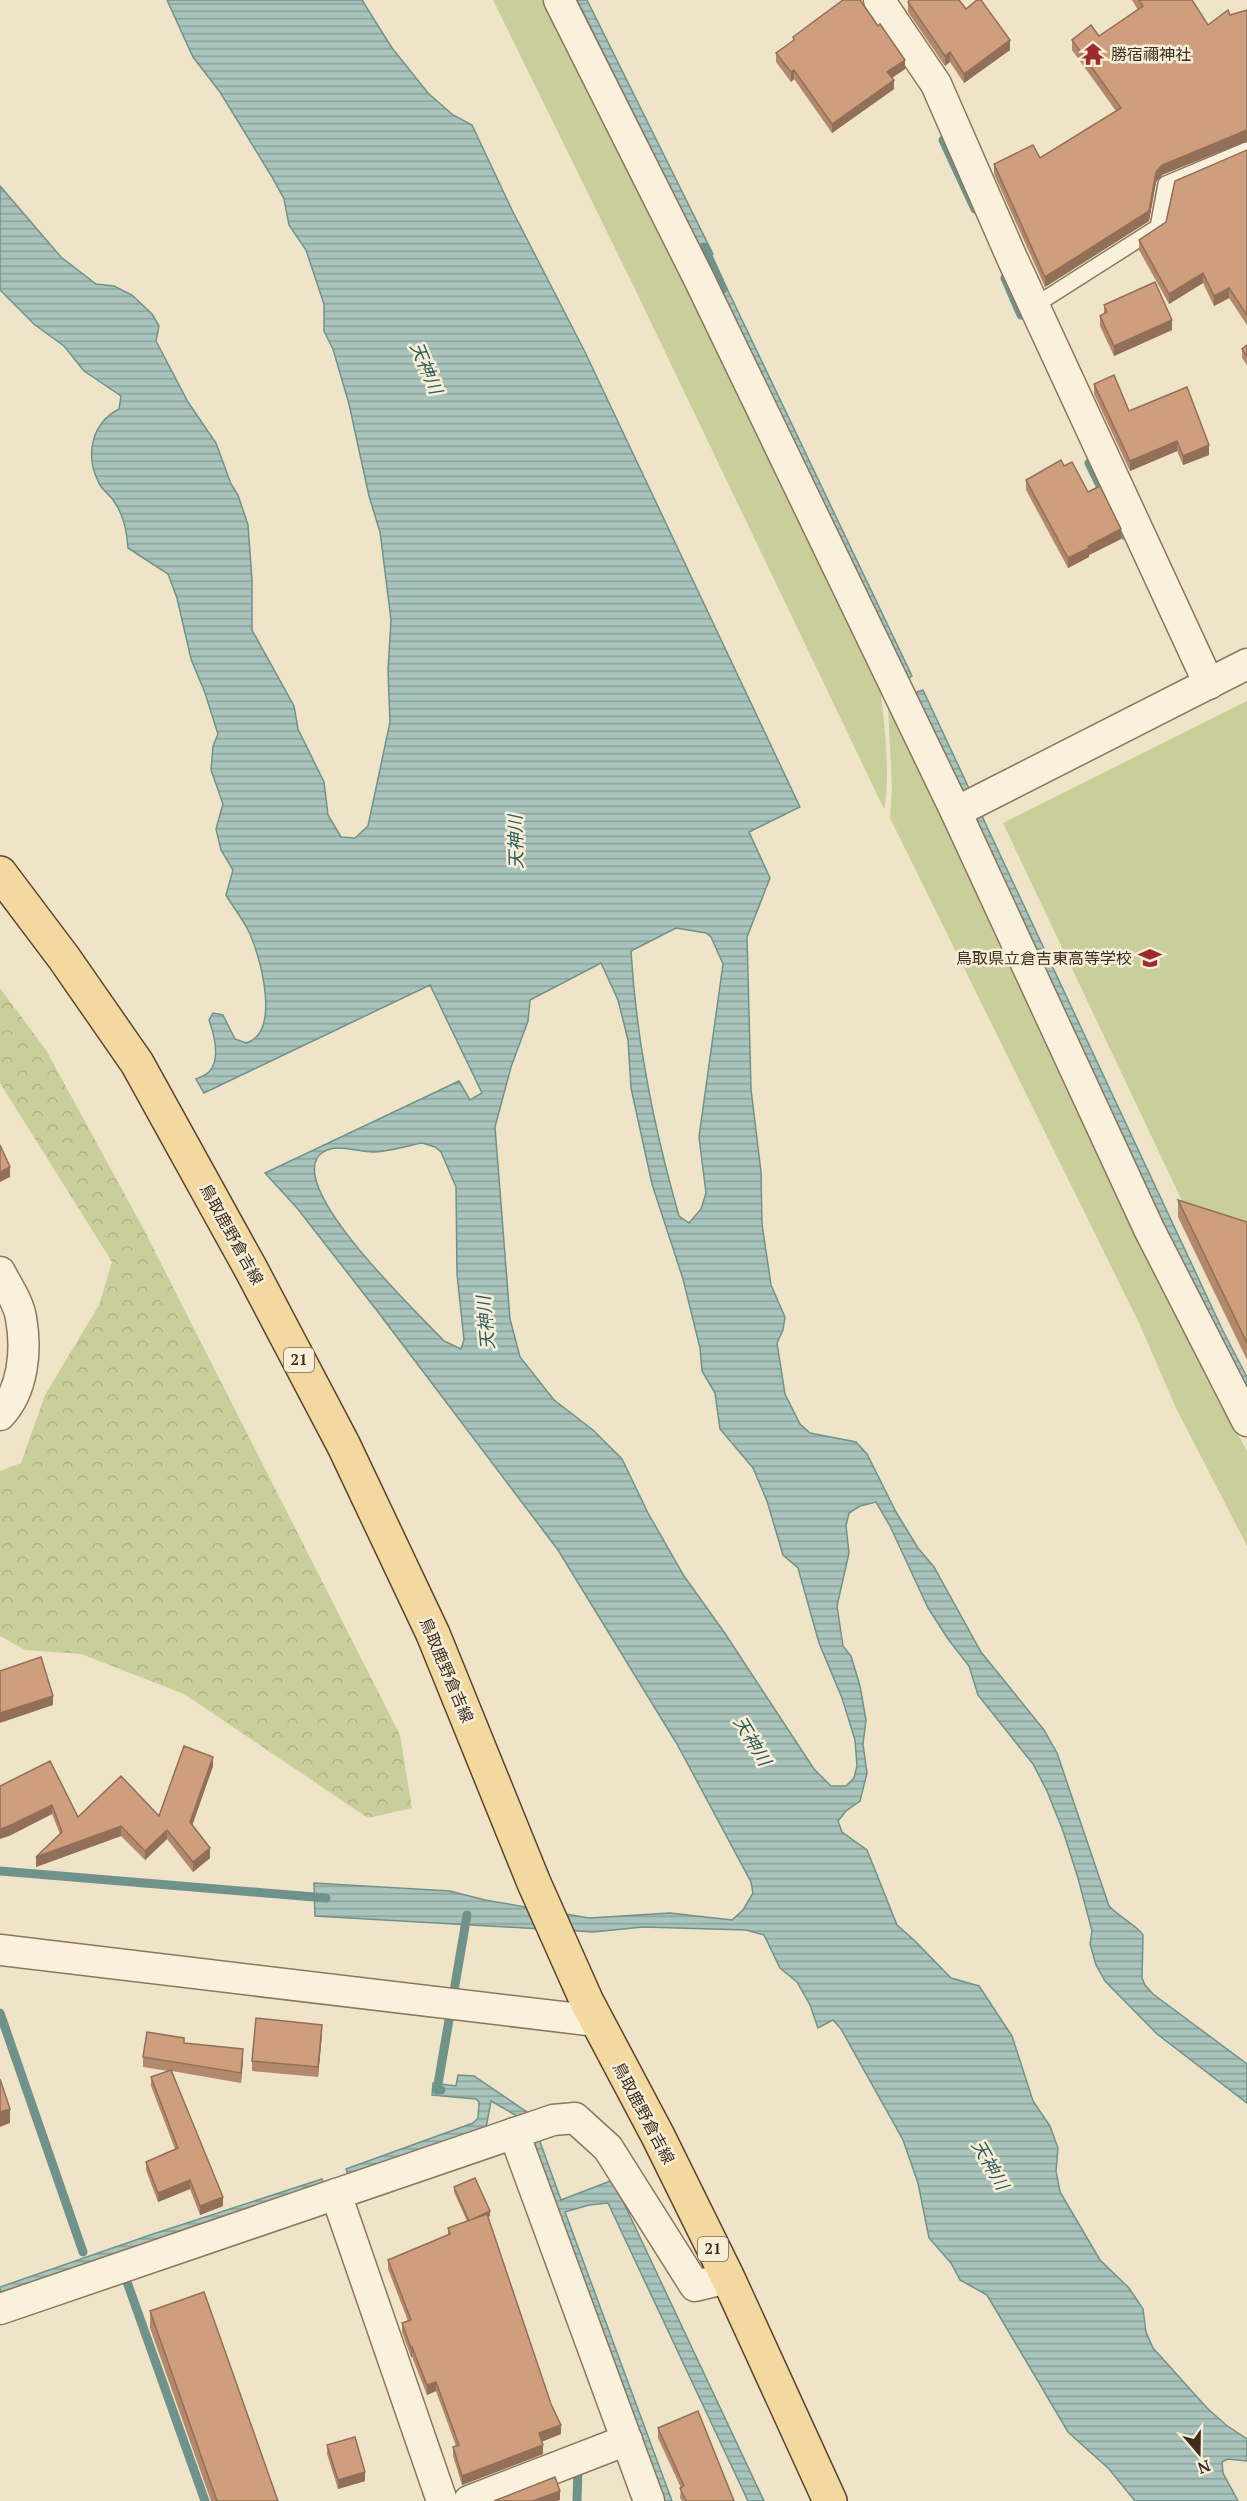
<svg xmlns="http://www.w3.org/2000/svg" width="1247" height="2501" font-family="'PT Serif','Noto Sans JP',serif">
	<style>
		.grass { fill: #c9cf9b }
		.forest { fill: url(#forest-crowns) }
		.water { fill: url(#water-rules); stroke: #6f938a; stroke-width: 1.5; fill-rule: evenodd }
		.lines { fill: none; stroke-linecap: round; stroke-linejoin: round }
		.stream { stroke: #6f938a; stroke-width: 9 }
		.lane-casing { stroke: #8d765c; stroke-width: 18 }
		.street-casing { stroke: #8d765c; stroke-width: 33 }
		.primary-casing { stroke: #5b4430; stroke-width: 36 }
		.lane { stroke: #faf1dc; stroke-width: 15 }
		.street { stroke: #faf1dc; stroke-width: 30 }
		.primary { stroke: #f3d9a0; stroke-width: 33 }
		.wall { fill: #b2896c }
		.shaded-wall { fill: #916f58 }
		.building { fill: #cf9f7d; stroke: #916f58; stroke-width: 1.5 }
		.labels { text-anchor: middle; stroke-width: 5; stroke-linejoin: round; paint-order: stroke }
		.shield { fill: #f7eed8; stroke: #756857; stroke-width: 1.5 }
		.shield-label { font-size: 15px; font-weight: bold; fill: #3d2e20 }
		.poi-label { font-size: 16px; fill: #3d2e20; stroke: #f7eed8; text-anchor: start }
		.street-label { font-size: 16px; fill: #3d2e20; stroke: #f7eed8 }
		.water-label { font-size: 18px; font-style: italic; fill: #2f5d5a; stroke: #f7eed8 }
	</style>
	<defs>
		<pattern id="forest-crowns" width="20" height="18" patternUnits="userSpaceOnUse" patternTransform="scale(1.5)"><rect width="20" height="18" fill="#c9cf9b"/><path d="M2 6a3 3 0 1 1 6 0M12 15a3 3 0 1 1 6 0" fill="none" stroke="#aeb285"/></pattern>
		<pattern id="water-rules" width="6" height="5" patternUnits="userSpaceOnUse" patternTransform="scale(1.5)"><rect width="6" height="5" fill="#a9c4bc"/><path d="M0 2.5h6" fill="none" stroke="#8ba098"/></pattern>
	</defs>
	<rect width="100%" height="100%" fill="#f0e4c8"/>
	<g class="grass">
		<path d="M 493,0 L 549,0 L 879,682 C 884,712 891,780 884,809 L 633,285 Z"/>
		<path d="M 1247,701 L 1247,1222 L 1184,1205 L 1003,823 Z"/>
		<path d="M 892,708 L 1224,1408 L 1247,1451 L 1247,1546 L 1176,1408 L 1139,1323 L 890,818 L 892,787 L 888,709 Z"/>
	</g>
	<path class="forest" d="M 0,988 L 46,1050 L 143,1228 L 400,1735 L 412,1808 L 368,1818 L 184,1694 L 81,1654 L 25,1650 L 0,1636 L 0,1471 L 21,1463 L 45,1395 L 99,1305 L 112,1262 L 0,1083 Z"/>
	<g class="water">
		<path d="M 167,0 L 362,0 L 392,48 L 428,93 L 453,115 L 472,125 L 512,210 L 585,352 L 800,807 L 749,832 L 770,878 L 747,937 L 751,1089 L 761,1172 L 762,1224 L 771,1285 L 785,1317 L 783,1330 L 777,1343 L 785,1394 L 800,1424 L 810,1433 L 856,1442 L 867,1454 L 896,1512 L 918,1548 L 934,1567 L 981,1652 L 1044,1730 L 1057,1753 L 1109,1906 C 1119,1917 1138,1926 1143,1935 L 1142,1978 L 1145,1985 L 1153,1994 L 1247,2064 L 1247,2103 L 1157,2034 L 1105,1981 L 1096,1965 L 1090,1944 L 1092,1931 L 1078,1878 L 1063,1831 L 1047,1791 L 1033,1764 L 978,1695 L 969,1666 L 948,1639 L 928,1608 L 890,1526 L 876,1502 L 860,1506 L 849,1513 L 846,1526 L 849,1553 L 837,1606 L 843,1646 L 851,1656 L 860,1686 L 866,1720 L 863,1744 L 867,1773 L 860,1801 L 846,1811 L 838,1821 L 842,1832 L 867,1850 L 897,1925 L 914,1940 L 951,1978 L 979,1986 L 1012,2036 L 1033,2101 L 1050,2126 L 1058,2148 L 1056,2171 L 1060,2192 L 1100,2260 L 1129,2288 L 1143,2309 L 1146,2332 L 1153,2348 L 1207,2408 L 1226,2425 L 1247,2439 L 1247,2461 L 1228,2459 L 1222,2462 L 1223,2473 L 1238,2501 L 1135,2501 L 1109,2469 L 1068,2432 L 987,2295 L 960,2280 L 951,2263 L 929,2238 L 918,2183 L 903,2140 L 841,2029 L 833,2020 L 818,2028 L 810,2005 L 797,1982 L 780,1968 L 764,1935 L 746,1930 L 643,1927 L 593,1932 L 315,1916 L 314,1883 L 450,1891 L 485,1900 L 589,1918 L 670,1913 L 732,1920 L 743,1910 L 753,1893 L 751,1882 L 677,1744 L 558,1550 L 378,1312 L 297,1208 L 265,1173 L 459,1081 L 470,1100 L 482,1093 L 430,985 L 204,1093 L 196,1079 C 200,1077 206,1075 209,1072 C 221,1059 214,1034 209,1020 L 213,1013 L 223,1015 L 235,1039 L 246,1043 C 282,1033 260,954 248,930 C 242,918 233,907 226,895 L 233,870 L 221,850 L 216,829 L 223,804 L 211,770 L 213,746 L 218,734 L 205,693 L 191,659 L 177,598 L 168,574 L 128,548 C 127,532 124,516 115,503 C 111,495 101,490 98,481 C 85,454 92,423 119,409 L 121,396 L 84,371 L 64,346 L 35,325 L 0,290 L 0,186 L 61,257 L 96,284 L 114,286 L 132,295 L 152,314 L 159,326 L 156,341 L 188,402 L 216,443 L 231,484 L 238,495 L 248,525 L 252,580 L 252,630 L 294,706 L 298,729 L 324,782 L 328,815 L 341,837 L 355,838 L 368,826 L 390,722 L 388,670 L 391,620 L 380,532 L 369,496 L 349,404 L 333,349 L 324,331 L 324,304 L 306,250 L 289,225 L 284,199 L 272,177 L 220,92 L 193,57 ZM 676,928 L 706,933 L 711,937 L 723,964 L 699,1137 L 706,1193 L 701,1209 L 689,1223 L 679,1216 C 655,1132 636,1037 631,951 ZM 601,963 L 618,1000 L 628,1040 L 631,1088 L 652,1184 L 683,1279 L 700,1348 L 702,1371 L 715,1393 L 720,1429 L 753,1468 L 767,1501 L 783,1555 L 798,1568 L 819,1643 L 842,1698 L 855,1740 L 857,1766 L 854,1778 L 846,1786 L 831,1786 L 814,1769 L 724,1632 L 684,1576 L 648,1513 L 622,1459 L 593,1430 L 554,1400 L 520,1357 L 510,1319 L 495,1127 L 511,1067 L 528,1021 L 530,1000 ZM 422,1143 L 435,1147 L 441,1152 L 456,1187 L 457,1274 L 464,1340 L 461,1349 L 444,1341 C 423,1318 278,1182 323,1152 C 338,1143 357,1152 373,1152 C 389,1152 406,1146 422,1143 Z"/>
		<path d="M 577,0 L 587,0 L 713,254 L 706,259 Z"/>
		<path d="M 721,276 L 912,676 L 906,680 L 716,281 Z"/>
		<path d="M 923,690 L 1223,1331 L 1247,1377 L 1247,1396 L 1215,1334 L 914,693 Z"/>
		<path d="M 458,2075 L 474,2076 L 530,2114 L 561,2200 L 613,2180 L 764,2501 L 748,2501 L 608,2203 L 589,2205 L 565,2212 L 672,2501 L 657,2501 L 517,2116 L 491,2101 L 486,2128 L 349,2178 L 346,2169 L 473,2123 L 478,2118 L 479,2102 L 476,2099 L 432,2095 L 433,2083 L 456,2086 Z"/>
		<path d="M 322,2179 L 325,2186 L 0,2296 L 0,2287 L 153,2234 Z"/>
	</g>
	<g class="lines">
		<g class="stream">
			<path d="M 943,140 L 975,209"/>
			<path d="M 704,247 L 723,289"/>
			<path d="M 1005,278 L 1021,315"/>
			<path d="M 1089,463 L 1124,535"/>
			<path d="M 0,1871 L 326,1898"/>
			<path d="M 0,2013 L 83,2252"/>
			<path d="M 441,2090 L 437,2090 L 467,1915"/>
			<path d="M 127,2282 L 205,2501"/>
			<path d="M 577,2501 L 578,2466"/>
		</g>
		<g class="lane-casing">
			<path id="lane" d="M 1034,306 L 1158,227 L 1166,184 L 1247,150"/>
		</g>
		<g class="street-casing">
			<g id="street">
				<path d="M 559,0 L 699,279 L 956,812 L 1149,1229 L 1247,1421"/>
				<path d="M 879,0 L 936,84 L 1012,258 L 1209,684"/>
				<path d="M 956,812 L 1247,664"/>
				<path d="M 0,1272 C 7,1286 19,1303 21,1318 C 27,1351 23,1391 0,1415"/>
				<path d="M 0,1950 L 596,2021"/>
				<path d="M 514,2133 L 649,2501"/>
				<path d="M 336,2194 L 442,2501"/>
				<path d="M 0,2309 L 553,2120 L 575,2118 L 608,2148 L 695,2286 L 728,2278"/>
				<path d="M 469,2501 L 627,2440"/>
			</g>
		</g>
		<g class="primary-casing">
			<path id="primary" d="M 0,873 L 64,958 L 137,1063 L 252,1271 L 344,1446 L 433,1634 L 534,1883 L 587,2002 L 658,2136 L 728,2278 L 830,2501"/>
		</g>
		<use href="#lane" class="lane"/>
		<use href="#street" class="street"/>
		<use href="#primary" class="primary"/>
	</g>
	<g class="wall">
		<path d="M 908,0 L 959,0 L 966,9 L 1010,50 L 964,83 L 950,62 L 945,66 L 908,12 L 908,2 L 909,1 Z"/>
		<path d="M 1132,0 L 1192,0 L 1162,175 L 1156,182 L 1149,221 L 1045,287 L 994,174 L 994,164 L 1040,158 L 1116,111 L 1072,50 L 1072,40 L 1099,36 L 1138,10 Z"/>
		<path d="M 793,37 L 905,69 L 892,78 L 894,89 L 832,133 L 794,79 L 791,82 L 776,62 L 776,53 L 793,41 Z"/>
		<path d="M 1247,150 L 1247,325 L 1229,298 L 1214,306 L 1203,283 L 1169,304 L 1139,250 L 1139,240 L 1166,222 Z"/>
		<path d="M 1104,305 L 1172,330 L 1114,356 L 1100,326 L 1100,316 L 1104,314 Z"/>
		<path d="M 1247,345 L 1247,365 L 1242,358 L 1242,349 Z"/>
		<path d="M 1094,384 L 1129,411 L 1209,455 L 1183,465 L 1177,451 L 1130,471 L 1094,394 Z"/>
		<path d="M 1064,466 L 1088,492 L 1121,539 L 1089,555 L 1089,557 L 1068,568 L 1026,490 L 1026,480 Z"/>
		<path d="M 1178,1200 L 1247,1222 L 1247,1360 L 1178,1217 Z"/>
		<path d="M 50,1761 L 78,1817 L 159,1816 L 213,1766 L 192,1825 L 210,1858 L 193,1872 L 167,1839 L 145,1860 L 121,1836 L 36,1867 L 60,1834 L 52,1814 L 9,1836 Z"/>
		<path d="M 322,2034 L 318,2077 L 252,2071 L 252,2061 Z"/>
		<path d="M 184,2043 L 243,2059 L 241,2083 L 172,2071 L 223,2206 L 200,2215 L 190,2189 L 158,2202 L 146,2170 L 146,2162 L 175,2149 L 151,2086 L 151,2077 L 168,2071 L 143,2067 L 143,2057 Z"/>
		<path d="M 454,2187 L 490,2216 L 488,2217 L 561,2434 L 542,2441 L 543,2454 L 462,2485 L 453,2456 L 453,2447 L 456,2446 L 436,2391 L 427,2395 L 412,2357 L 411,2357 L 402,2332 L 402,2323 L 408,2321 L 388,2269 L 388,2260 L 448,2235 L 448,2228 L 467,2221 L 454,2192 Z"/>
		<path d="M 150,2311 L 278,2501 L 211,2501 L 150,2328 Z"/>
		<path d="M 658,2428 L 734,2501 L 682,2501 L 680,2498 L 681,2488 L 658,2438 Z"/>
		<path d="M 327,2445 L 365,2481 L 338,2489 L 327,2454 Z"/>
	</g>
	<g class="shaded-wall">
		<path d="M 1010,40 L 1010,50 L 964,83 L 964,74 Z"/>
		<path d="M 950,52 L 950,62 L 945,66 L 945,56 Z"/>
		<path d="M 905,60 L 905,69 L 887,81 L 887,72 Z"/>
		<path d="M 794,70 L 794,79 L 791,82 L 791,72 Z"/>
		<path d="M 894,80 L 894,89 L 832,133 L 832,124 Z"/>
		<path d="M 1247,130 L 1247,141 L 1162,175 L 1156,182 L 1149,221 L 1045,287 L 1045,277 L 1156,172 L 1162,165 Z"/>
		<path d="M 1203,273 L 1203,283 L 1169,304 L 1169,294 Z"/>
		<path d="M 1229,288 L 1229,298 L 1214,306 L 1214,296 Z"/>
		<path d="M 1172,320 L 1172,330 L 1114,356 L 1114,346 Z"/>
		<path d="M 1177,441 L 1177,451 L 1130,471 L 1130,461 Z"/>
		<path d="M 1209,445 L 1209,455 L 1183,465 L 1183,456 Z"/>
		<path d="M 1121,529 L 1121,539 L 1089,555 L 1089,557 L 1068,568 L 1068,558 L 1088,546 Z"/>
		<path d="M 10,1167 L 10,1177 L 0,1182 L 0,1172 Z"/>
		<path d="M 53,1696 L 53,1705 L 0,1723 L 0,1713 Z"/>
		<path d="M 213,1757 L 213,1766 L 190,1832 L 190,1822 Z"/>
		<path d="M 52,1805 L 52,1814 L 9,1836 L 0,1839 L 0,1829 Z"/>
		<path d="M 121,1826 L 121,1836 L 36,1867 L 36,1857 Z"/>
		<path d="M 167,1830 L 167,1839 L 145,1860 L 145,1851 Z"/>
		<path d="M 210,1848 L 210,1858 L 193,1872 L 193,1862 Z"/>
		<path d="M 322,2025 L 322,2034 L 318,2077 L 318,2067 Z"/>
		<path d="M 243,2049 L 243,2059 L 241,2083 L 241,2073 Z"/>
		<path d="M 10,2109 L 10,2123 L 0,2127 L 0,2112 Z"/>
		<path d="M 190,2180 L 190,2189 L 158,2202 L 158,2193 Z"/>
		<path d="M 223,2197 L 223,2206 L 200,2215 L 200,2206 Z"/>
		<path d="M 490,2211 L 490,2216 L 469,2226 L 469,2221 Z"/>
		<path d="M 412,2347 L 412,2357 L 411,2357 L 411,2348 Z"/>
		<path d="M 436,2382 L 436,2391 L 427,2395 L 427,2385 Z"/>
		<path d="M 561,2425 L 561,2434 L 539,2443 L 539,2433 Z"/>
		<path d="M 543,2445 L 543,2454 L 462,2485 L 462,2476 Z"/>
		<path d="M 365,2472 L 365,2481 L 338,2489 L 338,2480 Z"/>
		<path d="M 560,2491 L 560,2500 L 557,2501 L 533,2501 Z"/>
	</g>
	<g class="building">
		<path d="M 843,0 L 860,0 L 878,26 L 880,24 L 905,60 L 887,72 L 894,80 L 832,124 L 794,70 L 791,72 L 776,53 L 794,40 L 793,37 Z"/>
		<path d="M 910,0 L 959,0 L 966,9 L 977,0 L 981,0 L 1010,40 L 964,74 L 950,52 L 945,56 L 908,2 Z"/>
		<path d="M 1139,0 L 1192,0 L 1208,25 L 1228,10 L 1230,15 L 1247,10 L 1247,130 L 1162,165 L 1156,172 L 1149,211 L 1045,277 L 994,164 L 1033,145 L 1040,158 L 1121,108 L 1072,40 L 1091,25 L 1099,36 L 1143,6 Z"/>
		<path d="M 1247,150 L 1247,315 L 1229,288 L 1214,296 L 1203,273 L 1169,294 L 1139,240 L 1166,222 L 1175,181 Z"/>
		<path d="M 1155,282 L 1172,320 L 1114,346 L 1100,316 L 1107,312 L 1104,305 Z"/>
		<path d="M 1247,345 L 1247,356 L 1242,349 Z"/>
		<path d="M 1114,375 L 1129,411 L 1187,387 L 1209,445 L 1183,456 L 1177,441 L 1130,461 L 1094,384 Z"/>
		<path d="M 1061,460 L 1064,466 L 1072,462 L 1088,492 L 1100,486 L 1121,529 L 1088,546 L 1089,548 L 1068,558 L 1026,480 Z"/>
		<path d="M 0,1145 L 10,1167 L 0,1172 Z"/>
		<path d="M 1178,1200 L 1247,1222 L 1247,1343 Z"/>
		<path d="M 41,1657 L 53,1696 L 0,1713 L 0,1671 Z"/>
		<path d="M 184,1746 L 213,1757 L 190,1822 L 210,1848 L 193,1862 L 167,1830 L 145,1851 L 121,1826 L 36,1857 L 62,1832 L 52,1805 L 9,1826 L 0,1829 L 0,1786 L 50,1761 L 78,1817 L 121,1776 L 159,1816 Z"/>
		<path d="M 256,2018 L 322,2025 L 318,2067 L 252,2061 Z"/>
		<path d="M 147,2032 L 184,2038 L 184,2043 L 243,2049 L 241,2073 L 143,2057 Z"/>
		<path d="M 171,2070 L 223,2197 L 200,2206 L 190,2180 L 158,2193 L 146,2162 L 178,2148 L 151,2077 Z"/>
		<path d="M 0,2079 L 10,2109 L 0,2112 Z"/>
		<path d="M 475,2178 L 490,2211 L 469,2221 L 454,2187 Z"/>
		<path d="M 487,2214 L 551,2404 L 561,2425 L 539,2433 L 543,2445 L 462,2476 L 453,2447 L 459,2445 L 436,2382 L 427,2385 L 412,2347 L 411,2348 L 402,2323 L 411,2320 L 388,2260 L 450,2234 L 448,2228 Z"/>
		<path d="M 204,2292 L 278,2501 L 217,2501 L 150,2311 Z"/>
		<path d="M 698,2411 L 734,2501 L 686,2501 L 680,2488 L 684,2486 L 658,2428 Z"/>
		<path d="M 355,2437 L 365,2472 L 338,2480 L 327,2445 Z"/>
		<path d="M 555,2477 L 560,2491 L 533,2501 L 494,2501 Z"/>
	</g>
	<defs>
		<g id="temple-bare" transform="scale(1.8)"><path d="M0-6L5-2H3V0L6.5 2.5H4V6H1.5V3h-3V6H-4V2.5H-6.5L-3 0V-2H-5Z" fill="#9e2a2b" stroke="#f7eed8" stroke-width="2.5" paint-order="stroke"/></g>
		<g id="school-bare" transform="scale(1.8)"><path d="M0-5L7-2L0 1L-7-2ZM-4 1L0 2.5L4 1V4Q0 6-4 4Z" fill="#9e2a2b" stroke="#f7eed8" stroke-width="2.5" paint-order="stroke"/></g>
	</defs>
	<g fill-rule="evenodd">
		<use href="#temple-bare" x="1093" y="54"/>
		<use href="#school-bare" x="1150" y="958"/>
	</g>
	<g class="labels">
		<g class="shield">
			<rect x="284" y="1348" width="30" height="24" rx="4.5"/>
			<rect x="698" y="2237" width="30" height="24" rx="4.5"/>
		</g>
		<g class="shield-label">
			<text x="299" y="1365">21</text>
			<text x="713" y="2254">21</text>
		</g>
		<g class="poi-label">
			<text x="1111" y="60">勝宿禰神社</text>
			<text x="1132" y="964" text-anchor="end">鳥取県立倉吉東高等学校</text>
		</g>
		<g class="street-label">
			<text transform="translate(232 1234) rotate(61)" y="6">鳥取鹿野倉吉線</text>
			<text transform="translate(447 1670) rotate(67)" y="6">鳥取鹿野倉吉線</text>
			<text transform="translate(644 2113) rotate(62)" y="6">鳥取鹿野倉吉線</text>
		</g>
		<g class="water-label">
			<text transform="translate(426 368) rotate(67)" y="6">天神川</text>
			<text transform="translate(516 842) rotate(-91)" y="6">天神川</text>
			<text transform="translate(486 1323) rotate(-95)" y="6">天神川</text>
			<text transform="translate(752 1741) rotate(59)" y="6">天神川</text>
			<text transform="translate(990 2165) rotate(60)" y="6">天神川</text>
		</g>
	</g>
	<g transform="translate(1199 2453) rotate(160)" stroke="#f7eed8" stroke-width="4.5" paint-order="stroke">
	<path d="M0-4.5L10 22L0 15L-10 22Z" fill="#3d2e20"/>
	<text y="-9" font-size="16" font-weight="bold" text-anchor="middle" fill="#3d2e20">N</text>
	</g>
</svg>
